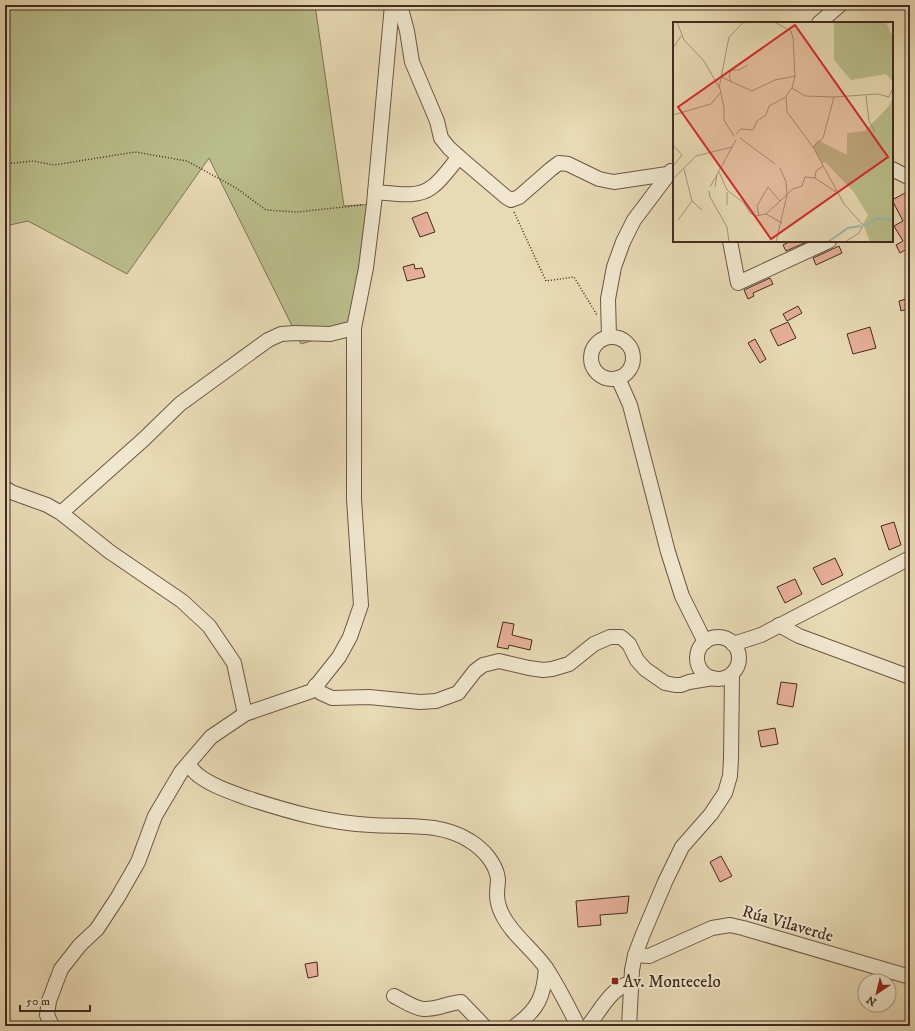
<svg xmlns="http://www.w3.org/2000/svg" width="915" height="1031" font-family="'IM FELL DW Pica',serif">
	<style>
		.green { fill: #b9be8b; stroke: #7e7456 }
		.building { fill: #e6af9a; stroke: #442a20 }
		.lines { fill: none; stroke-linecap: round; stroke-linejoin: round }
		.minor-casing { stroke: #6d5645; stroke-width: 16 }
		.path { stroke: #442a20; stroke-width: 1.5; stroke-dasharray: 1 2; stroke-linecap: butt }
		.minor { stroke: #f0e7ce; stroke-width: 14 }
		.poi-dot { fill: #8f2418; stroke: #f0e7ce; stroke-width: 1.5 }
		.labels { text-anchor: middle; stroke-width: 4; stroke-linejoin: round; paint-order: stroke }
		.street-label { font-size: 17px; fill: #442a20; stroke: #f0e7ce }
		.poi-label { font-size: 17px; fill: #442a20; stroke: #f0e7ce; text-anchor: start }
		.inset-river { fill: none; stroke: #97baaf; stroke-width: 2 }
		.inset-road { fill: none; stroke: #a69479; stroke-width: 1 }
		.view { fill: #d62828; fill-opacity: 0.15; stroke: #d62828; stroke-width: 2 }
		.inset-edge { fill: none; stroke: #442a20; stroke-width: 2 }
	</style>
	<rect width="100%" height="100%" fill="#e8dab4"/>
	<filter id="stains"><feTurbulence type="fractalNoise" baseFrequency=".005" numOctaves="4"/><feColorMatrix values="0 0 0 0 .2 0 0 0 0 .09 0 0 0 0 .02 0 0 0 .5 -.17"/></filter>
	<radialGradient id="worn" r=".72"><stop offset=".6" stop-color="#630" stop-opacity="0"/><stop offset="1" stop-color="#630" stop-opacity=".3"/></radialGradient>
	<path class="green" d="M 5,5 L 315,5 L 344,206 L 374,204 L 354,328 L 301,344 L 209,158 L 127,274 L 28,221 L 5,226 Z"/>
	<g class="building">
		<path d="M 905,193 L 910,202 L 910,208 L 906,211 L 910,218 L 910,255 L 907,249 L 900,253 L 896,245 L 903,241 L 894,226 L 903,221 L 892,200 Z"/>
		<path d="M 427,212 L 435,232 L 420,237 L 412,218 Z"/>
		<path d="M 791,241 L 809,241 L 786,251 L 783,245 Z"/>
		<path d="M 839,246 L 842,253 L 816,265 L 813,258 Z"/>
		<path d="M 414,264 L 415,269 L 422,268 L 425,277 L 407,281 L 403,267 Z"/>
		<path d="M 770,278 L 773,284 L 753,293 L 754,296 L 748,299 L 744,290 Z"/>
		<path d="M 910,298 L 910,308 L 901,311 L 899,301 Z"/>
		<path d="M 798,306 L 802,313 L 787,321 L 783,314 Z"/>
		<path d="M 788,322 L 796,338 L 778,346 L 770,330 Z"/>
		<path d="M 870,327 L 876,348 L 853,354 L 847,334 Z"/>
		<path d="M 755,339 L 766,359 L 760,363 L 748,343 Z"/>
		<path d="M 894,522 L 901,545 L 889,550 L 881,526 Z"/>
		<path d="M 835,558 L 843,575 L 822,585 L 813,568 Z"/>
		<path d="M 795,579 L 802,594 L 785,603 L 777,587 Z"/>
		<path d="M 503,622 L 514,624 L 512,635 L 532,640 L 530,650 L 509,645 L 508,649 L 497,647 Z"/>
		<path d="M 781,682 L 797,684 L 793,707 L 777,704 Z"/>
		<path d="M 775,728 L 778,744 L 761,747 L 758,731 Z"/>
		<path d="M 721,856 L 732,876 L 720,882 L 710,862 Z"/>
		<path d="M 629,896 L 627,913 L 600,915 L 601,925 L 578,927 L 576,901 Z"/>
		<path d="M 317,962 L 318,976 L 308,978 L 305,964 Z"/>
	</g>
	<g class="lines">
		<g class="minor-casing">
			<g id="minor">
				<path d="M 400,5 L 407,31 L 412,62 L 437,121 L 441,138 L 449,148 L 459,157"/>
				<path d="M 819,23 L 840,5"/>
				<path d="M 892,169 L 910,178"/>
				<path d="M 375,192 C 393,193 417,199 432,187 C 442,180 451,166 459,157 L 506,197 L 511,200 L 519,197 L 551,169 L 559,163 L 568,164 L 599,179 L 614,182 L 674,173"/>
				<path d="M 730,241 L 738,283 L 829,241"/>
				<path d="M 609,337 L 608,299 L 614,267 L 623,242 L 634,220 L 671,171"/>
				<circle cx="612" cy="358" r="21"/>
				<path d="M 618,378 L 630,405 L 668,552 L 682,596 L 705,642"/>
				<path d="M 5,488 L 11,492 L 47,505 L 61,513 L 110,552 L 182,601 L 209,626 L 234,663 L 245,714"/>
				<path d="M 61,513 L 144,439 L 180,404 L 268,340 L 281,334 L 295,333 L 330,334 L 354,328"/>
				<path d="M 779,625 L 799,636 L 910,677"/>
				<circle cx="718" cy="658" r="21"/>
				<path d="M 733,644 L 761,635 L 910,558"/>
				<path d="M 315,686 L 321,693 L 332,698 L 369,697 L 420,702 L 436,701 L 458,693 L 475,671 L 483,665 L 499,661 L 529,668 L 543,670 L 552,669 L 569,664 L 594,644 L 610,637 L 621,637 L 629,644 L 637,660 L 645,669 L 665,683 L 675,685 L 681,685 L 689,682 L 713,678"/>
				<path d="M 188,764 C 191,768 194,772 198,775 C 212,786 231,792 247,798 C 287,811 328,823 371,825 C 404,827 441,822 470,841 C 483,849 496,863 498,879 C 498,884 497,889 497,894 C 497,901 499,908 502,914 C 512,935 533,949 546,968 C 558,986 568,1006 578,1026"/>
				<path d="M 635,955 L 649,956 L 712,928 L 730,925 L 743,928 L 910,977"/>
				<path d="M 394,996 C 402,1000 414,1008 423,1009 C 436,1010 448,1003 461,1002 L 484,1026"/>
				<path d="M 52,1026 L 47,1015 L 49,1001 L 61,969 L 80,945 L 97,929 L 118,897 L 138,862 L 155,816 L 181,772 L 211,737 L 245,714 L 312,691 L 339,657 L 350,637 L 361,605 L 354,499 L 354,328 L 366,268 L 374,204 L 392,5"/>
				<path d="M 515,1026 C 538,1010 544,996 546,968"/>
				<path d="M 588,1026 C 600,1011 611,988 630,983"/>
				<path d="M 629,1026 L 632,970 L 635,955 L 643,934 L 665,882 L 682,847 L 711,814 L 725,793 L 730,776 L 731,759 L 732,674"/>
			</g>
		</g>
		<g class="path">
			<path d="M 5,164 L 33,161 L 54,165 L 135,152 L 187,161 L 236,188 L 266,210 L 297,212 L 362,205"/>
			<path d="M 514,212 L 546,281 L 574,277 L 597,315"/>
		</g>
		<use href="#minor" class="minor"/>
	</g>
	<rect class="poi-dot" x="611" y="977" width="8" height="8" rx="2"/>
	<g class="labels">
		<g class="street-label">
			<text transform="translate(788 923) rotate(16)" y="6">Rúa Vilaverde</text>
		</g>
		<g class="poi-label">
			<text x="623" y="987">Av. Montecelo</text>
		</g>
	</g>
	<g transform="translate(673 22)">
		<rect width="220" height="220" fill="#e8dab4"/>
		<path d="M 161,0 L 213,0 L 220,16 L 220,60 L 213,52 L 178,58 L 161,38 ZM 220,73 L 220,220 L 197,220 L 190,202 L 195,193 L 180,169 L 152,140 L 149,142 L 140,125 L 145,118 L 174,133 L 174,111 L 192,109 L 217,83 Z" fill="#b9be8b"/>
		<path class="inset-river" d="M 192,204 L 204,196 L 220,198M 155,220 L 175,206 L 188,204"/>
		<path class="inset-road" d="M 4,0 L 11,18 L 31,39 L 47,67 L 51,85 L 51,98 L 61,114M 101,0 L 118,9 L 120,16 L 122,54 L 119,66 L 113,74 L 114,90 L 140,125 L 171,182 L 190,203 L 186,211 L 172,220M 0,26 L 8,14M 48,55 L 79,69 L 102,58 L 122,54M 58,60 L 56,54 L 58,48 L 66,48 L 75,43M 46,66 L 56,15 L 71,0M 119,66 L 132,74 L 161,75 L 205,72 L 216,75 L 220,65M 193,74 L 196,99 L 202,110M 0,93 L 38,82 L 48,70M 63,112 L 68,107 L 80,108 L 84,99 L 93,93 L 96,84 L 113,75M 67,116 L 102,142M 0,123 L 9,133 L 0,144M 140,125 L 150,116 L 161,75M 11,147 L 19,179 L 29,188M 46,150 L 54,168 L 71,181 L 77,191 L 83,194 L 93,192 L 120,167 L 129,164 L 132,155 L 142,156 L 143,149 L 150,144M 142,156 L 163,170M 0,157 L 23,134 L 59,125M 37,165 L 63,118M 42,165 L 44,153M 36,169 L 37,175 L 54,205 L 56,220M 54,170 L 54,183M 93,192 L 109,201M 86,193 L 84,184 L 95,165 L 107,179M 5,198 L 19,179M 103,220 L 114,173 L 113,160 L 107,146"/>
		<path class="view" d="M 122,3 L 215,135 L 98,217 L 5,85 Z"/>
		<rect width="220" height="220" class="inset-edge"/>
	</g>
	<rect width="915" height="1031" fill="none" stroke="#e8dab4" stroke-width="20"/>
	<rect x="6" y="6" width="903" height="1019" fill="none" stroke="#442a20" stroke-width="2"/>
	<rect x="10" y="10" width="895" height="1011" fill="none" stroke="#442a20"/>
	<g transform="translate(877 993) rotate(215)"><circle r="19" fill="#f0e7ce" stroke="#ab9b88"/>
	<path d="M0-3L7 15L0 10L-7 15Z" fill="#8f2418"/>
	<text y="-6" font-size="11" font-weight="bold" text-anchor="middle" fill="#442a20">N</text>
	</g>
	<path d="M20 1005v6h70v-6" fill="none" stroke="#442a20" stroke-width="2"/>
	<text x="26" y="1005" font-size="12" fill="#442a20" stroke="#f0e7ce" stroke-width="3" paint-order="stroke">50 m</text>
	<rect width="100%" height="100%" filter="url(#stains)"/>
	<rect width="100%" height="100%" fill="url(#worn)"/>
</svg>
